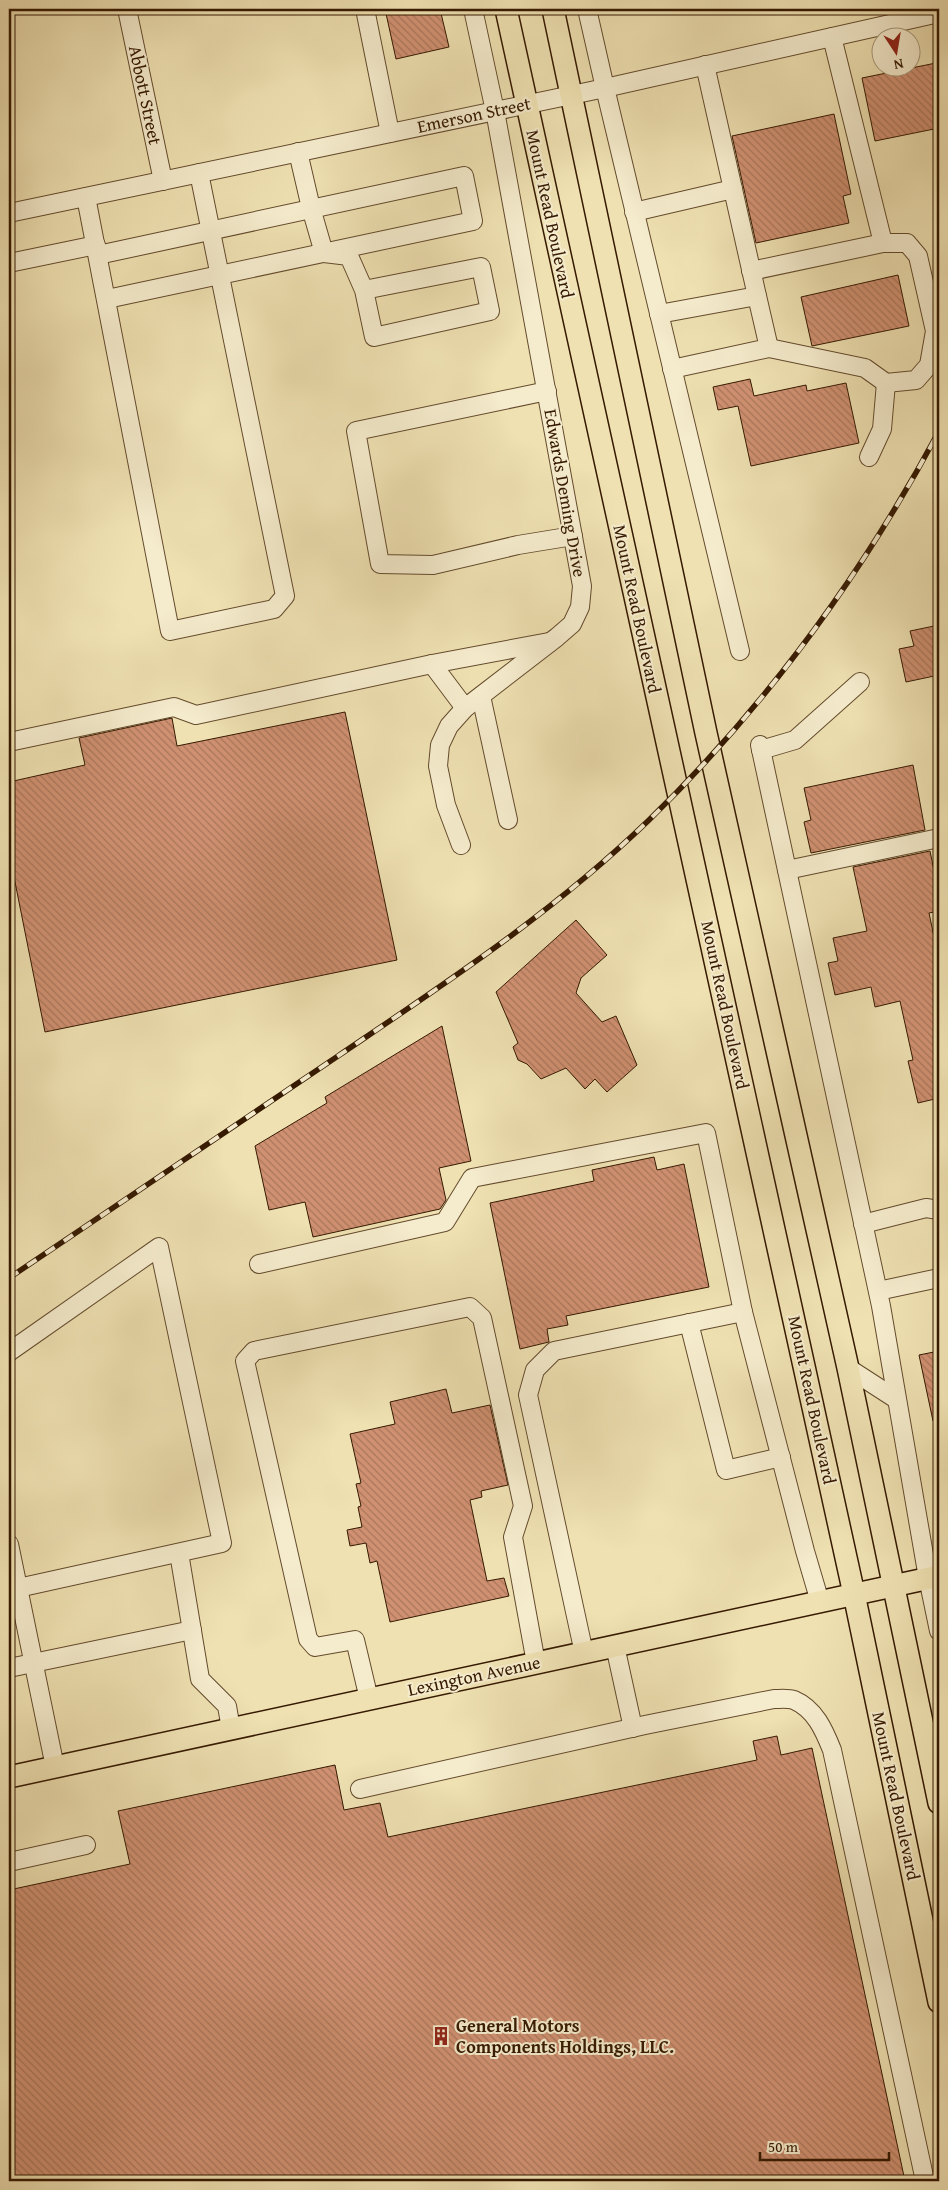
<svg xmlns="http://www.w3.org/2000/svg" width="948" height="2190" font-family="'Gentium Book Plus',serif">
	<style>
		.building { fill: url(#building-back-hatch); stroke: #351901 }
		.lines { fill: none; stroke-linecap: round; stroke-linejoin: round }
		.minor-casing { stroke: #644b2d; stroke-width: 20 }
		.major-casing { stroke: #351901; stroke-width: 24 }
		.minor { stroke: #f5eccd; stroke-width: 18 }
		.major { stroke: #efe1b2; stroke-width: 21 }
		.rail-casing { stroke: #351901; stroke-width: 5.5 }
		.rail { stroke: #f5eccd; stroke-width: 4; stroke-dasharray: 11; stroke-linecap: butt }
		.labels { text-anchor: middle; stroke-width: 4; stroke-linejoin: round; paint-order: stroke }
		.street-label { font-size: 18px; fill: #351901; stroke: #f5eccd }
		.poi-label { font-size: 18px; font-weight: bold; fill: #351901; stroke: #f5eccd; text-anchor: start }
	</style>
	<defs>
		<pattern id="building-back-hatch" width="6" height="6" patternUnits="userSpaceOnUse" patternTransform="scale(1.25)"><rect width="6" height="6" fill="#d09172"/><path d="M-1 5l2 2M0 0l6 6M5-1l2 2" fill="none" stroke="#aa765b"/></pattern>
	</defs>
	<rect width="100%" height="100%" fill="#efe1b2"/>
	<filter id="stains"><feTurbulence type="fractalNoise" baseFrequency=".004" numOctaves="4"/><feColorMatrix values="0 0 0 0 .2 0 0 0 0 .09 0 0 0 0 .02 0 0 0 .5 -.17"/></filter>
	<radialGradient id="worn" r=".72"><stop offset=".6" stop-color="#630" stop-opacity="0"/><stop offset="1" stop-color="#630" stop-opacity=".3"/></radialGradient>
	<g class="building">
		<path d="M 385,9 L 440,9 L 449,47 L 396,59 Z"/>
		<path d="M 936,63 L 939,81 L 939,128 L 875,141 L 862,78 Z"/>
		<path d="M 834,114 L 851,194 L 843,196 L 849,223 L 756,243 L 732,136 Z"/>
		<path d="M 898,275 L 909,326 L 812,346 L 801,297 Z"/>
		<path d="M 750,379 L 754,396 L 806,385 L 807,391 L 846,383 L 859,443 L 751,466 L 738,406 L 718,410 L 713,387 Z"/>
		<path d="M 939,625 L 939,675 L 906,682 L 899,649 L 914,646 L 910,631 Z"/>
		<path d="M 345,712 L 397,960 L 45,1032 L 9,852 L 9,782 L 85,765 L 79,738 L 172,718 L 177,746 Z"/>
		<path d="M 913,765 L 925,830 L 811,853 L 804,822 L 811,820 L 804,788 Z"/>
		<path d="M 930,851 L 939,895 L 939,911 L 929,913 L 937,951 L 939,951 L 939,1098 L 918,1103 L 908,1061 L 913,1060 L 900,1001 L 875,1007 L 871,987 L 835,995 L 828,963 L 838,961 L 833,938 L 867,931 L 853,867 Z"/>
		<path d="M 576,920 L 607,955 L 581,978 L 576,993 L 602,1022 L 616,1016 L 637,1065 L 607,1092 L 595,1079 L 585,1089 L 566,1068 L 541,1079 L 527,1064 L 518,1060 L 513,1047 L 518,1043 L 496,992 Z"/>
		<path d="M 442,1026 L 471,1161 L 439,1168 L 446,1200 L 440,1209 L 313,1237 L 305,1202 L 269,1210 L 255,1146 L 327,1103 L 325,1097 Z"/>
		<path d="M 654,1157 L 657,1170 L 684,1164 L 709,1287 L 566,1316 L 568,1325 L 547,1329 L 549,1342 L 520,1349 L 490,1203 L 594,1181 L 592,1170 Z"/>
		<path d="M 939,1351 L 939,1420 L 933,1421 L 919,1355 Z"/>
		<path d="M 446,1389 L 452,1413 L 490,1405 L 508,1485 L 481,1491 L 482,1497 L 470,1500 L 487,1581 L 504,1578 L 509,1596 L 390,1622 L 377,1561 L 370,1563 L 366,1543 L 350,1546 L 347,1530 L 362,1527 L 358,1507 L 361,1506 L 356,1484 L 361,1483 L 350,1434 L 395,1424 L 390,1402 Z"/>
		<path d="M 777,1736 L 781,1755 L 812,1748 L 905,2181 L 9,2181 L 9,1890 L 130,1864 L 118,1811 L 335,1765 L 344,1810 L 380,1803 L 388,1837 L 757,1760 L 753,1741 Z"/>
	</g>
	<g class="lines">
		<g class="minor-casing">
			<g id="minor">
				<path d="M 127,9 L 163,181"/>
				<path d="M 365,9 L 390,133"/>
				<path d="M 587,9 L 605,88 L 740,651"/>
				<path d="M 832,37 L 883,243"/>
				<path d="M 298,152 L 311,208 L 324,253 L 349,256 L 364,290 L 374,337 L 490,311 L 481,267 L 364,290"/>
				<path d="M 86,197 L 170,631 L 274,609 L 285,596 L 199,173"/>
				<path d="M 634,212 L 733,189"/>
				<path d="M 9,213 L 605,88 L 939,13"/>
				<path d="M 98,255 L 464,176 L 473,221 L 107,299"/>
				<path d="M 9,263 L 96,245"/>
				<path d="M 751,271 L 883,243 L 907,243 L 918,256 L 935,331 L 929,365 L 916,380 L 886,383 L 865,368 L 769,348"/>
				<path d="M 659,314 L 757,296 L 705,65"/>
				<path d="M 672,369 L 769,348 L 757,296"/>
				<path d="M 547,391 L 356,431 L 380,564 L 433,565 L 518,545 L 573,536"/>
				<path d="M 869,457 L 882,429 L 886,383"/>
				<path d="M 432,664 L 465,708"/>
				<path d="M 481,696 L 508,820"/>
				<path d="M 9,742 L 174,707 L 196,715 L 432,664 L 549,642"/>
				<path d="M 760,745 L 881,1306 L 928,1578 L 939,1631"/>
				<path d="M 761,750 L 795,740 L 860,682"/>
				<path d="M 461,845 L 446,805 L 438,766 L 440,745 L 449,726 L 465,708 L 557,637 L 572,624 L 580,607 L 582,586 L 495,111 L 473,9"/>
				<path d="M 787,870 L 939,838"/>
				<path d="M 863,1224 L 926,1208 L 939,1210"/>
				<path d="M 259,1264 L 445,1222 L 472,1178 L 706,1133 L 743,1312"/>
				<path d="M 878,1291 L 939,1278"/>
				<path d="M 689,1323 L 726,1470 L 781,1457"/>
				<path d="M 9,1352 L 159,1247 L 222,1543 L 9,1590"/>
				<path d="M 848,1368 L 896,1399"/>
				<path d="M 9,1544 L 55,1767"/>
				<path d="M 179,1553 L 200,1679 L 227,1706 L 231,1729"/>
				<path d="M 615,1646 L 633,1728"/>
				<path d="M 584,1653 L 528,1395 L 535,1370 L 554,1351 L 743,1312 L 805,1551 L 820,1602"/>
				<path d="M 9,1668 L 192,1630"/>
				<path d="M 369,1699 L 355,1640 L 315,1647 L 308,1639 L 245,1361 L 254,1351 L 470,1307 L 482,1318 L 523,1506 L 513,1537 L 536,1663"/>
				<path d="M 360,1789 L 645,1725 L 774,1699 C 780,1699 788,1698 794,1700 C 815,1709 824,1730 832,1750 L 925,2181"/>
				<path d="M 9,1862 L 86,1845"/>
			</g>
		</g>
		<g class="major-casing">
			<g id="major">
				<path d="M 506,9 L 854,1594 L 939,2002"/>
				<path d="M 553,9 L 706,733 L 848,1368 L 939,1803"/>
				<path d="M 9,1777 L 939,1576"/>
			</g>
		</g>
		<use href="#minor" class="minor"/>
		<use href="#major" class="major"/>
		<g class="rail-casing">
			<path id="rail" d="M 9,1278 C 119,1204 228,1130 338,1056 C 447,982 554,912 649,820 C 767,705 862,575 939,431"/>
		</g>
		<use href="#rail" class="rail"/>
	</g>
	<defs>
		<g id="building-bare" transform="scale(1.5)"><path d="M-4-6H4V6H1V3H-1V6H-4ZM-2.5-4.3h1.7v1.8h-1.7ZM.8-4.3h1.7v1.8H.8ZM-2.5-1h1.7V.8h-1.7ZM.8-1h1.7V.8H.8Z" fill="#8f2418" stroke="#f5eccd" stroke-width="2.5" paint-order="stroke"/></g>
	</defs>
	<g fill-rule="evenodd">
		<use href="#building-bare" x="441" y="2036"/>
	</g>
	<g class="labels">
		<g class="street-label">
			<text transform="translate(145 95) rotate(78)" y="6">Abbott Street</text>
			<text transform="translate(474 115) rotate(-12)" y="6">Emerson Street</text>
			<text transform="translate(550 214) rotate(78)" y="6">Mount Read Boulevard</text>
			<text transform="translate(565 493) rotate(80)" y="6">Edwards Deming Drive</text>
			<text transform="translate(637 609) rotate(78)" y="6">Mount Read Boulevard</text>
			<text transform="translate(725 1005) rotate(78)" y="6">Mount Read Boulevard</text>
			<text transform="translate(812 1400) rotate(78)" y="6">Mount Read Boulevard</text>
			<text transform="translate(474 1676) rotate(-12)" y="6">Lexington Avenue</text>
			<text transform="translate(896 1796) rotate(78)" y="6">Mount Read Boulevard</text>
		</g>
		<g class="poi-label">
			<text x="456" y="2032">General Motors<tspan x="456" dy="21">Components Holdings, LLC.</tspan></text>
		</g>
	</g>
	<rect width="948" height="2190" fill="none" stroke="#efe1b2" stroke-width="30"/>
	<rect x="10" y="10" width="928" height="2170" fill="none" stroke="#351901" stroke-width="2.5"/>
	<rect x="15" y="15" width="918" height="2160" fill="none" stroke="#351901"/>
	<g transform="translate(896 52) rotate(168)"><circle r="24" fill="#f5eccd" stroke="#a8987b"/>
	<path d="M0-4L9 19L0 12L-9 19Z" fill="#8f2418"/>
	<text y="-8" font-size="14" font-weight="bold" text-anchor="middle" fill="#351901">N</text>
	</g>
	<path d="M760 2152v8h129v-8" fill="none" stroke="#351901" stroke-width="2.5"/>
	<text x="768" y="2152" font-size="15" fill="#351901" stroke="#f5eccd" stroke-width="4" paint-order="stroke">50 m</text>
	<rect width="100%" height="100%" filter="url(#stains)"/>
	<rect width="100%" height="100%" fill="url(#worn)"/>
</svg>
